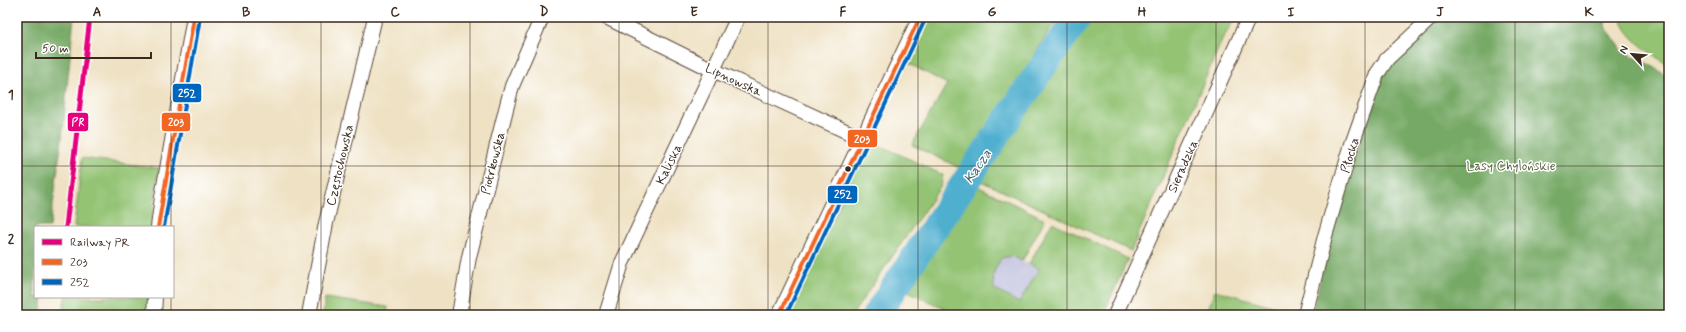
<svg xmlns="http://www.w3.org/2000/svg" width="1686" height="332" font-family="Mynerve,sans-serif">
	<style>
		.industrial { fill: #c1c2dd }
		.green { fill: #93c373; stroke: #677648 }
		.forest { fill: #76a965; stroke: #586a42 }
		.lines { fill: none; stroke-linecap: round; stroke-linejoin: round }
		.river { stroke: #50afcf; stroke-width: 28 }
		.street-casing { stroke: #564637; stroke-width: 16 }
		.street { stroke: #fff; stroke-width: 14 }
		.bus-1-casing { stroke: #fff; stroke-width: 7 }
		.bus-2-casing { stroke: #fff; stroke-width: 7 }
		.bus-1 { stroke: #f26522; stroke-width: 4 }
		.bus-2 { stroke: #0065bd; stroke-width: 4 }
		.rail-1-casing { stroke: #fff; stroke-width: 8 }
		.rail-1 { stroke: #e5007d; stroke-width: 5 }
		.grid { fill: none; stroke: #3b2a1e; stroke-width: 1; stroke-opacity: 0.55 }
		.bus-dot { fill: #3b2a1e; stroke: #fff; stroke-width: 1.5 }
		.labels { text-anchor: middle; stroke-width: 3; stroke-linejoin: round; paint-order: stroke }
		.street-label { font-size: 13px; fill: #3b2a1e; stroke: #fff }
		.park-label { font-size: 13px; fill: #5a603c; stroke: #fff }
		.water-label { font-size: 14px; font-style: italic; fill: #435f65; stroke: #fff }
		.line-badge { stroke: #fff; stroke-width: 1.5 }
		.badge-label { font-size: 11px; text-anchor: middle; font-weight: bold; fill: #fff }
		.neatline { fill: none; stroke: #3b2a1e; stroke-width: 1.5 }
		.grid-label { font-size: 13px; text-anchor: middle; font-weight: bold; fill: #3b2a1e }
	</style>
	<rect width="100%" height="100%" fill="#fff"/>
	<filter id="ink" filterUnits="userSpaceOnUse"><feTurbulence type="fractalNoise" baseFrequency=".025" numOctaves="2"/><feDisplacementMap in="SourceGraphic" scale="8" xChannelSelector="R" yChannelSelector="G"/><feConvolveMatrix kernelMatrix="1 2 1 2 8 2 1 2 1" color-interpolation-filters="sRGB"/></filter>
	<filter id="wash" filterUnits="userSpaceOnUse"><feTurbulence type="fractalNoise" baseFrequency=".012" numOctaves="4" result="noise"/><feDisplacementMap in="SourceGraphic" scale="16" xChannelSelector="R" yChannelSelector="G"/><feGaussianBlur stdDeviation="0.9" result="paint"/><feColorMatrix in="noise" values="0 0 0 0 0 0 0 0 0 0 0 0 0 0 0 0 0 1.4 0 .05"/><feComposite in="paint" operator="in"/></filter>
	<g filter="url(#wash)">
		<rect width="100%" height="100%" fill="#efe2c4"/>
		<path class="industrial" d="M 1012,256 L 1039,269 L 1019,303 L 994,289 L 993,274 L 1001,258 Z"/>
		<g class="green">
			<path d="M 927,17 L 1060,17 L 1051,28 L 964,170 L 912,145 L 947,84 L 906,62 Z"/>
			<path d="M 1086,17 L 1236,17 L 1222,40 L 1131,251 L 981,181 L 999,154 L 996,145 L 1006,131 L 1015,126 L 1026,104 L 1049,67 Z"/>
			<path d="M 1620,17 L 1669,17 L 1669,66 C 1651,53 1628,40 1620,17 Z"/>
			<path d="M 869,140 L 943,175 L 941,186 L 852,315 L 789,315 Z"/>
			<path d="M 82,158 L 159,168 L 151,227 L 74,227 Z"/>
			<path d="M 977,186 L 1045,219 L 1022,261 L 1012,256 L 1001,258 L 993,274 L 994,289 L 1019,303 L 1039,269 L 1029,264 L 1052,222 L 1128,259 L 1103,315 L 957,315 L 908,291 L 925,264 L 923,263 L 958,208 L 961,209 Z"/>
			<path d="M 1215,290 L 1287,310 L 1285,315 L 1206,315 Z"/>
			<path d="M 65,297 L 149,297 L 149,315 L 63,315 Z"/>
			<path d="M 325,298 L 388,307 L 387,315 L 323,315 Z"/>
		</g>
		<g class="forest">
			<path d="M 17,17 L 74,17 L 62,138 L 50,227 L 35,227 L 35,297 L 43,297 L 41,315 L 17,315 Z"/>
			<path d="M 1439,17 L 1606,17 L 1605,26 L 1623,51 L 1654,67 L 1669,78 L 1669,315 L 1312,315 L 1330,239 L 1380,76 L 1398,55 Z"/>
		</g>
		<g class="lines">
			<path class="river" d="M 876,315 L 1035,78 L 1078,17"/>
		</g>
	</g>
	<g filter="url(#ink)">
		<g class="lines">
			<g class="street-casing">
				<g id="street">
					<path d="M 606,17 L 713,70 L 863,139"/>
					<path d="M 158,227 L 162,197 L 194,17"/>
					<path d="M 154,315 L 155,297"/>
					<path d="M 309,315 L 326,223 L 375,17"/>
					<path d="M 459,315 L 469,257 L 506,109 L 512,86 L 542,17"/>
					<path d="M 606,315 L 622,263 L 738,17"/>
					<path d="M 779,315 L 920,17"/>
					<path d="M 1115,315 L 1249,17"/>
					<path d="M 1305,315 L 1325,236 L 1352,144 L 1377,74 L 1387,59 L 1432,17"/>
				</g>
			</g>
			<use href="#street" class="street"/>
			<g class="bus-1-casing">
				<g id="bus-1">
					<path d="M 158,227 L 194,17"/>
					<path d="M 779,315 L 920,17"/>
				</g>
			</g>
			<g class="bus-2-casing">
				<g id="bus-2">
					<path d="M 164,227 L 200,18"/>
					<path d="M 786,315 L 925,20"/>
				</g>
			</g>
			<use href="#bus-1" class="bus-1"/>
			<use href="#bus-2" class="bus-2"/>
			<g class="rail-1-casing">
				<path id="rail-1" d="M 66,227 L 90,17"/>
			</g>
			<use href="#rail-1" class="rail-1"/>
		</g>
	</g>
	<path class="grid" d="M 171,17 L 171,227M 321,17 L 321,315M 470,17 L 470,315M 619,17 L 619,315M 768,17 L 768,315M 918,17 L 918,315M 1067,17 L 1067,315M 1216,17 L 1216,315M 1365,17 L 1365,315M 1515,17 L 1515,315M 17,166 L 1669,166M 171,297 L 171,315"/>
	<circle class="bus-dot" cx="848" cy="169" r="3.5"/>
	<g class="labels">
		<g class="street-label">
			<text transform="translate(734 79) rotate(25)" y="5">Lipnowska</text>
			<text transform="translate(1349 155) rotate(-73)" y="5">Płocka</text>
			<text transform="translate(492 163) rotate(-76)" y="5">Piotrkowska</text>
			<text transform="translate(668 164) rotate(-64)" y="5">Kaliska</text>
			<text transform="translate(339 165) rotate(-77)" y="5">Częstochowska</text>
			<text transform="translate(1182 166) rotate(-66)" y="5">Sieradzka</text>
		</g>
		<g class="park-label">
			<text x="1511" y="170">Lasy Chylońskie</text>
		</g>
		<g class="water-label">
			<text transform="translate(977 166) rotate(-56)" y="5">Kacza</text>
		</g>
	</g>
	<g class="line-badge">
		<rect x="172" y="83" width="30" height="20" rx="4" fill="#0065bd"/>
		<rect x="67" y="112" width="22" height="20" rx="4" fill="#e5007d"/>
		<rect x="161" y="112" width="30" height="20" rx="4" fill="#f26522"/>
		<rect x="847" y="129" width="31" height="19" rx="4" fill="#f26522"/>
		<rect x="827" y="185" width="31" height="19" rx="4" fill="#0065bd"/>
	</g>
	<g class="badge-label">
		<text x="187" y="97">252</text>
		<text x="78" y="126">PR</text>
		<text x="176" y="126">203</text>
		<text x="862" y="143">203</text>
		<text x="843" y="198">252</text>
	</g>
	<rect width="1686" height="332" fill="none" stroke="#fff" stroke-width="44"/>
	<rect x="34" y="226" width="140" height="72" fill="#ffffff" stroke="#b1aaa5"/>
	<rect x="42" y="239" width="20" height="6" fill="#e5007d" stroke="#b1aaa5"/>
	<text x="70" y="246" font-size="12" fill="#3b2a1e">Railway PR</text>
	<rect x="42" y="259" width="20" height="6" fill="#f26522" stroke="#b1aaa5"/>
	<text x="70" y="266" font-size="12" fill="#3b2a1e">203</text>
	<rect x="42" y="279" width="20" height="6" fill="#0065bd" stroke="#b1aaa5"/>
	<text x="70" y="286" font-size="12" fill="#3b2a1e">252</text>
	<g transform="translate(1632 54) rotate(297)" stroke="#ffffff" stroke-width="3" paint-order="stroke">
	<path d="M0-3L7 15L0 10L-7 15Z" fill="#3b2a1e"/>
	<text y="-6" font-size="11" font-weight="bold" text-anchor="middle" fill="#3b2a1e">N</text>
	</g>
	<path d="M36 52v6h115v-6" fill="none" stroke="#3b2a1e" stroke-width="2"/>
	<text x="42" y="52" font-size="12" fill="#3b2a1e" stroke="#ffffff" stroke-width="3" paint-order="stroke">50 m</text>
	<rect x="22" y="22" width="1642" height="288" class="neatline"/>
	<g class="grid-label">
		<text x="97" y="16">A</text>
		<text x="246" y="16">B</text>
		<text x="395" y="16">C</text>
		<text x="544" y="16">D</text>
		<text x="694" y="16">E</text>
		<text x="843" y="16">F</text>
		<text x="992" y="16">G</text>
		<text x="1142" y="16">H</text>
		<text x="1291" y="16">I</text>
		<text x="1440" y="16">J</text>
		<text x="1589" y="16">K</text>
		<text x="11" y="99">1</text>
		<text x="11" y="243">2</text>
	</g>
</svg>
